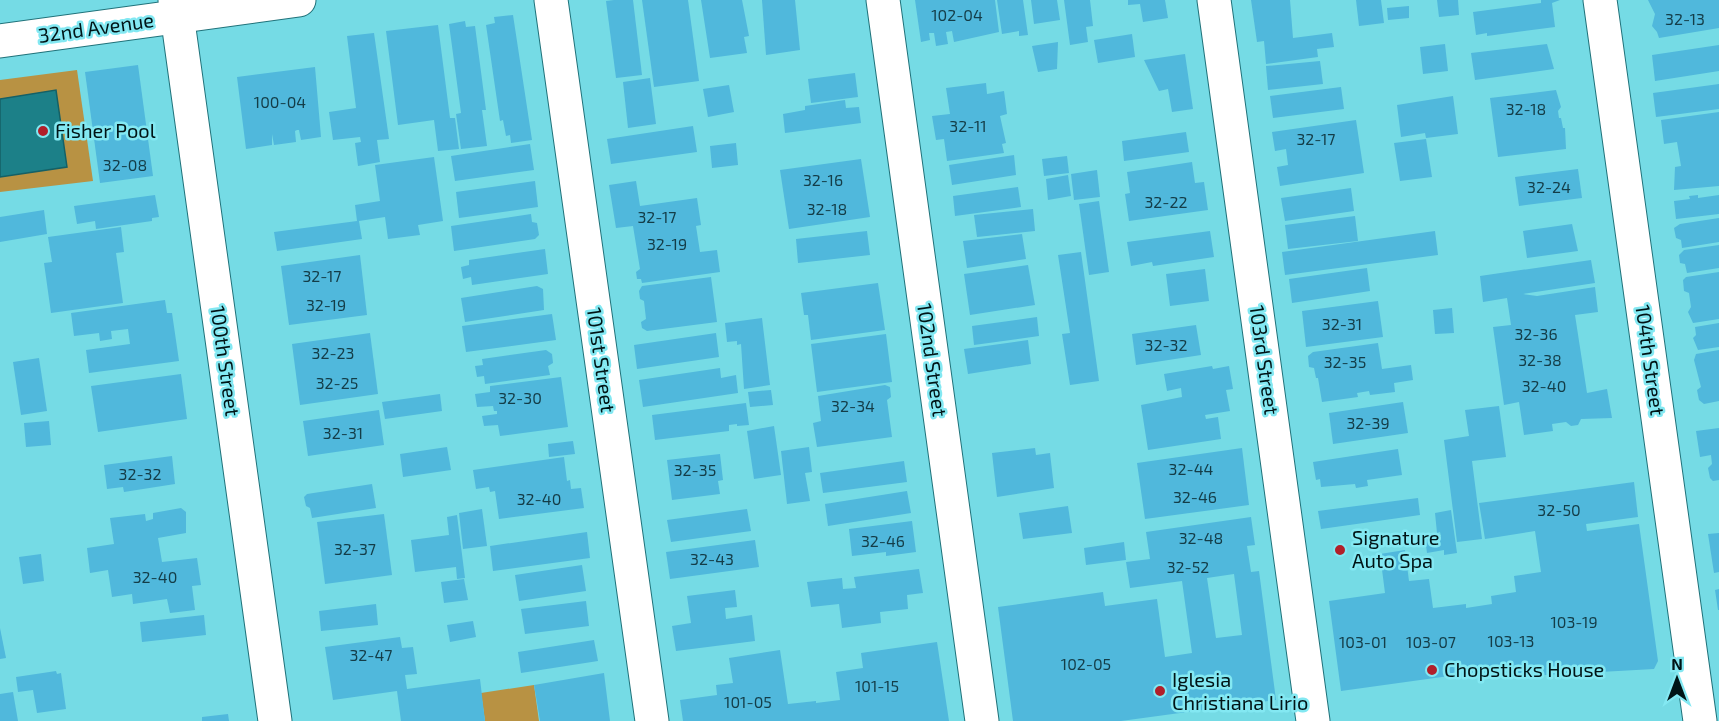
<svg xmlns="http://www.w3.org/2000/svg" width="1719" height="721" font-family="'Exo 2',sans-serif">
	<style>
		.green { fill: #b89243 }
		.water { fill: #1c8088; stroke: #146066; stroke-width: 1.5 }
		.building { fill: #50b8dc; fill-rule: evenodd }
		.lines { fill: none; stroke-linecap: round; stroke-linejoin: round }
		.minor-casing { stroke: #20727a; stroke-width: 35 }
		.minor { stroke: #fff; stroke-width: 33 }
		.poi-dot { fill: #b11f2a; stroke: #83e8f2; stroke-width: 2 }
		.labels { text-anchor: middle; stroke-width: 5; stroke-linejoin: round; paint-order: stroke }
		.number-label { font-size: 16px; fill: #143d48 }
		.street-label { font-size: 20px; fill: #001416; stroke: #83e8f2 }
		.poi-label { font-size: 20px; fill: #001416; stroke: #83e8f2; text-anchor: start }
	</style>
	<rect width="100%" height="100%" fill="#75dbe5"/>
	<g class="green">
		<path d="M 77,70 L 93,181 L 0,192 L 0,80 Z"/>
		<path d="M 534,685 L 539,721 L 485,721 L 481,693 Z"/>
	</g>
	<path class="water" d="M 56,90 L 67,167 L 0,177 L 0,99 Z"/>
	<g class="building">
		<path d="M 614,0 L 633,0 L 642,75 L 616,78 L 606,1 Z"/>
		<path d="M 642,0 L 688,0 L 699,81 L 654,87 Z"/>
		<path d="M 701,0 L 742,0 L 749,36 L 744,37 L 747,53 L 710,58 Z"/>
		<path d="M 762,0 L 795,0 L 800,50 L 766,55 Z"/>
		<path d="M 915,0 L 995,0 L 999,32 L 954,42 L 952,31 L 946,32 L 948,44 L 936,46 L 934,33 L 929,33 L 930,40 L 921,42 Z"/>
		<path d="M 997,0 L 1023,0 L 1028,35 L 1019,36 L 1019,31 L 1002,34 Z"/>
		<path d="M 1031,0 L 1057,0 L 1060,20 L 1034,24 Z"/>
		<path d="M 1064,0 L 1090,0 L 1093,26 L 1086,27 L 1088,42 L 1070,45 Z"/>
		<path d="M 1128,0 L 1165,0 L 1168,18 L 1143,22 L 1140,4 L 1128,5 Z"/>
		<path d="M 1251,0 L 1290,0 L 1293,38 L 1332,33 L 1334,47 L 1317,49 L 1318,57 L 1266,64 L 1264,41 L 1257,42 Z"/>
		<path d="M 1356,0 L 1381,0 L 1384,23 L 1359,26 Z"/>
		<path d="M 1437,0 L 1458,0 L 1459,15 L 1439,17 Z"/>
		<path d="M 1541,0 L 1560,0 L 1552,3 L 1555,27 L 1487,36 L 1487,33 L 1476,35 L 1473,12 L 1541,3 Z"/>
		<path d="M 1648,0 L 1719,0 L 1719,28 L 1659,38 L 1657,32 L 1652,26 L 1655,14 Z"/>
		<path d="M 1409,6 L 1409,18 L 1388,20 L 1387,8 Z"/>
		<path d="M 513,15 L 532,140 L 511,143 L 510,135 L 506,136 L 503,120 L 500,121 L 486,25 L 495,23 L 494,17 Z"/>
		<path d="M 465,21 L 466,27 L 475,26 L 486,110 L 482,110 L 487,146 L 461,149 L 456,114 L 461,113 L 449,24 Z"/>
		<path d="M 438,25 L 450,118 L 455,118 L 459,149 L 438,151 L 434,120 L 398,125 L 386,31 Z"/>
		<path d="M 374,33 L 389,139 L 377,140 L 380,162 L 358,166 L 355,143 L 361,142 L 360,137 L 333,140 L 329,112 L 356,108 L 347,36 Z"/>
		<path d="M 1132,34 L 1135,57 L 1098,63 L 1094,40 Z"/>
		<path d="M 1058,42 L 1057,69 L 1038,72 L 1032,46 Z"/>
		<path d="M 1445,44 L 1448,71 L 1423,74 L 1420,47 Z"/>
		<path d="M 1547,44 L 1554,69 L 1475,80 L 1471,53 Z"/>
		<path d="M 1719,45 L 1719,71 L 1655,81 L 1652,55 Z"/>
		<path d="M 1185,54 L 1193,109 L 1172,112 L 1168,89 L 1159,91 L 1144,60 Z"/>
		<path d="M 1320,61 L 1323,84 L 1268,90 L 1266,66 Z"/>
		<path d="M 138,65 L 153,176 L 100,183 L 85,72 Z"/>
		<path d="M 315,67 L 321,137 L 301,140 L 299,130 L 297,130 L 295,131 L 296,142 L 274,145 L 272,134 L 272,145 L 246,149 L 237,77 Z"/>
		<path d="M 855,73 L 858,97 L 811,103 L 808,79 Z"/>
		<path d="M 650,78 L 656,124 L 628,128 L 623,82 Z"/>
		<path d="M 986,83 L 987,94 L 1004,91 L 1007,114 L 1000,116 L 1006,143 L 1002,144 L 1004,153 L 947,161 L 944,139 L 936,140 L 932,116 L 950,114 L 946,88 Z"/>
		<path d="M 1719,84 L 1719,109 L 1656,117 L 1653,93 Z"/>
		<path d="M 729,85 L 734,112 L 708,117 L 703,89 Z"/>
		<path d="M 1341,87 L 1344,109 L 1273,118 L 1270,96 Z"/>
		<path d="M 1556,90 L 1561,107 L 1558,111 L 1559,118 L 1561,118 L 1563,128 L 1565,128 L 1566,149 L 1498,157 L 1490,98 Z"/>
		<path d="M 1453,96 L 1458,134 L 1426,138 L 1425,133 L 1401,137 L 1397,105 Z"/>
		<path d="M 845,100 L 846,108 L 859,107 L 861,123 L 785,133 L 783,114 L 805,110 L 805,106 Z"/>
		<path d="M 1719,112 L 1719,186 L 1674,190 L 1675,167 L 1681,166 L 1677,142 L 1664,144 L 1661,120 Z"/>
		<path d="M 1356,120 L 1364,173 L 1280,186 L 1277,167 L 1288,165 L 1286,149 L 1275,151 L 1272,132 Z"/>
		<path d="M 693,126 L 697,152 L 611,164 L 607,139 Z"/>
		<path d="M 1186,132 L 1189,152 L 1124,161 L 1122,141 Z"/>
		<path d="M 1426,139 L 1432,177 L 1400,181 L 1394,143 Z"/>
		<path d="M 736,143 L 738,165 L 712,168 L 710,146 Z"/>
		<path d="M 530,144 L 534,170 L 455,181 L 451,156 Z"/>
		<path d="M 1014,155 L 1016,175 L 952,185 L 949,165 Z"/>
		<path d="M 1067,156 L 1069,173 L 1044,176 L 1042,159 Z"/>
		<path d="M 434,157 L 443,221 L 418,225 L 420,235 L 388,239 L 385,217 L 359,221 L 362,239 L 277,251 L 274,232 L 357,221 L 355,205 L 380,201 L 375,165 Z"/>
		<path d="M 861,159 L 870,217 L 789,229 L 780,170 Z"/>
		<path d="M 1192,162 L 1195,183 L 1204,182 L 1208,210 L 1129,221 L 1125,194 L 1130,193 L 1127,172 Z"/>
		<path d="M 1578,169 L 1582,198 L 1519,206 L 1515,177 Z"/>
		<path d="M 1097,170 L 1100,197 L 1074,200 L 1071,174 Z"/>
		<path d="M 1068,175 L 1071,196 L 1048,200 L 1046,179 Z"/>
		<path d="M 535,181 L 538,207 L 459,218 L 456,192 Z"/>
		<path d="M 636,181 L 640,206 L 697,198 L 701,225 L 696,226 L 700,252 L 717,250 L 720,272 L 642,283 L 641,279 L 637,279 L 636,272 L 640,269 L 633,226 L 616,228 L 609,185 Z"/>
		<path d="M 1018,187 L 1021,207 L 955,216 L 953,196 Z"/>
		<path d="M 1351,188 L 1354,211 L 1285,221 L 1281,198 Z"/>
		<path d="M 155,195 L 159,217 L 152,218 L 152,221 L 96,229 L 95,221 L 77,224 L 74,206 Z"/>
		<path d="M 1698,195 L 1698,198 L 1719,195 L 1719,214 L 1676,219 L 1674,201 L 1690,199 L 1689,196 Z"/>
		<path d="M 1099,201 L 1109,272 L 1089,275 L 1079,204 Z"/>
		<path d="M 1033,209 L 1035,231 L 977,237 L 974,215 Z"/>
		<path d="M 44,210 L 47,234 L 0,242 L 0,217 Z"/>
		<path d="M 531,214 L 532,222 L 537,223 L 539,235 L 535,239 L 454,251 L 451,226 Z"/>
		<path d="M 1355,216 L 1358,241 L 1288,249 L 1285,225 Z"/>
		<path d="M 1719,218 L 1719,242 L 1682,248 L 1681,240 L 1676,238 L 1674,228 L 1680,224 Z"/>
		<path d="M 1572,224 L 1578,251 L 1527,258 L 1523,231 Z"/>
		<path d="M 121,227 L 124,252 L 116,253 L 123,303 L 51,313 L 44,263 L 52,262 L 48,237 Z"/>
		<path d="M 867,231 L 870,255 L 798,263 L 796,239 Z"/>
		<path d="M 1210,231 L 1214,257 L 1153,266 L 1152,262 L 1131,266 L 1127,242 Z"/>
		<path d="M 1435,231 L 1438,255 L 1285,275 L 1282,252 Z"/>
		<path d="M 1022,234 L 1026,259 L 967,268 L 963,241 Z"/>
		<path d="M 1719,245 L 1719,268 L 1687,273 L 1685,264 L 1680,263 L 1679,255 L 1684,250 Z"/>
		<path d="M 545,249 L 548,274 L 472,285 L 471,277 L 463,279 L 461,267 L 469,265 L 469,260 Z"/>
		<path d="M 1081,252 L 1099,381 L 1070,385 L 1062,334 L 1070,333 L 1058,255 Z"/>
		<path d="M 360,255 L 367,315 L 289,325 L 281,266 Z"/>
		<path d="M 1591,260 L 1595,283 L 1523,294 L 1537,296 L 1595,287 L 1598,312 L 1575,315 L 1587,393 L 1607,389 L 1612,418 L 1581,419 L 1578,425 L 1571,426 L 1566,422 L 1552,424 L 1553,431 L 1524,435 L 1519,402 L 1504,405 L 1493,327 L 1511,325 L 1507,298 L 1483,302 L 1480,276 Z"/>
		<path d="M 1028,265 L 1035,305 L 970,315 L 964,274 Z"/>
		<path d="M 1367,268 L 1370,291 L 1292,303 L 1289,279 Z"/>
		<path d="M 1205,269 L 1209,301 L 1170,306 L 1166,274 Z"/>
		<path d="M 1719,272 L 1719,319 L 1693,323 L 1688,312 L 1691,307 L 1689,293 L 1684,291 L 1683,280 L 1686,277 Z"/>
		<path d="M 711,277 L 717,322 L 647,331 L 642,328 L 641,322 L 646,319 L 644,301 L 640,299 L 639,291 L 642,286 Z"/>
		<path d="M 878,283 L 885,330 L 811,340 L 808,315 L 804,315 L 801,293 Z"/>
		<path d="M 537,286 L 543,289 L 544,310 L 465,322 L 461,298 Z"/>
		<path d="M 165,300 L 167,313 L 172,313 L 179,361 L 89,373 L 86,350 L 130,344 L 128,329 L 111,331 L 112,339 L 100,341 L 99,333 L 74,336 L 71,313 Z"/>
		<path d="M 1378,301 L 1383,337 L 1306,347 L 1302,311 Z"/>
		<path d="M 1452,308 L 1454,333 L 1435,334 L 1433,310 Z"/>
		<path d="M 552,314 L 556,340 L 466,352 L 462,326 Z"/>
		<path d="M 1037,317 L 1039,336 L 974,345 L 972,326 Z"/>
		<path d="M 762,318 L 770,385 L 744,389 L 741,344 L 737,345 L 737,341 L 727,342 L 725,323 Z"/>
		<path d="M 1719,323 L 1719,347 L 1698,350 L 1693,338 L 1696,335 L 1695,327 Z"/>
		<path d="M 1196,325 L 1201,355 L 1136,365 L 1132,334 Z"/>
		<path d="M 370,333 L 378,394 L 300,405 L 292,344 Z"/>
		<path d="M 716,333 L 719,357 L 637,369 L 634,345 Z"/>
		<path d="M 886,334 L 892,382 L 817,392 L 811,344 Z"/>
		<path d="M 1028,340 L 1031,364 L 968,374 L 964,349 Z"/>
		<path d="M 1378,343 L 1382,369 L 1411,365 L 1413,380 L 1394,383 L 1395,392 L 1370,395 L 1369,391 L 1357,393 L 1358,397 L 1322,402 L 1318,378 L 1316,378 L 1314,368 L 1309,367 L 1308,356 L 1313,352 Z"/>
		<path d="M 546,350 L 552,354 L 553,363 L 548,366 L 550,375 L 485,384 L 484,376 L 477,377 L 475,366 L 483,365 L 482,359 Z"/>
		<path d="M 1719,350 L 1719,401 L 1704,404 L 1699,400 L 1697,390 L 1701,387 L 1694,360 L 1696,354 Z"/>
		<path d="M 39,358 L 47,411 L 21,415 L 13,362 Z"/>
		<path d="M 1212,366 L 1213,369 L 1229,366 L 1233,389 L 1226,390 L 1230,411 L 1205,415 L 1206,419 L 1218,417 L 1221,439 L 1148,450 L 1141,405 L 1182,397 L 1181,388 L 1167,391 L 1164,374 Z"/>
		<path d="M 720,368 L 721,378 L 736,375 L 738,393 L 643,407 L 639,380 Z"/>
		<path d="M 181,374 L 187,419 L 98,432 L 91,386 Z"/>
		<path d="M 561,377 L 568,427 L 500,436 L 498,425 L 484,426 L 482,416 L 497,414 L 497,411 L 494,411 L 493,406 L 477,407 L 475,394 L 490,392 L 490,386 Z"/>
		<path d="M 885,385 L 890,387 L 891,397 L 887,400 L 892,437 L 817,447 L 813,423 L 821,421 L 818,396 Z"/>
		<path d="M 771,390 L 773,405 L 750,407 L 748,392 Z"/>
		<path d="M 440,394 L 442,411 L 385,419 L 382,402 Z"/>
		<path d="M 1403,402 L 1408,433 L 1333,444 L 1329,413 Z"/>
		<path d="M 746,403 L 749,425 L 737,426 L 737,424 L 729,425 L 729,431 L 655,440 L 652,415 Z"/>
		<path d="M 1499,406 L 1506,457 L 1472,461 L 1482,539 L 1457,542 L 1444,440 L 1469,436 L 1465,410 Z"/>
		<path d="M 379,410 L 384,445 L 308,456 L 303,421 Z"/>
		<path d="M 49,421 L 51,445 L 26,447 L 24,423 Z"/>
		<path d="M 774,426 L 781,475 L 754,479 L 747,431 Z"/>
		<path d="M 1719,428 L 1719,480 L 1713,481 L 1710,478 L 1708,468 L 1712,464 L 1711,455 L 1700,457 L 1696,431 Z"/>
		<path d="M 573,441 L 575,454 L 549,457 L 548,444 Z"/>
		<path d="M 447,447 L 451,470 L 403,477 L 400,454 Z"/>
		<path d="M 809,447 L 812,472 L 805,473 L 810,501 L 787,504 L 781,451 Z"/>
		<path d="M 1035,448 L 1036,455 L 1050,453 L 1054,488 L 997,497 L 992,453 Z"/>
		<path d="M 1242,448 L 1249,505 L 1145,519 L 1137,463 Z"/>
		<path d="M 1398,449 L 1402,475 L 1367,480 L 1368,486 L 1356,488 L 1355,484 L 1321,487 L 1320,479 L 1316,480 L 1313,462 Z"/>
		<path d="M 720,454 L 723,480 L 718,481 L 720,494 L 672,500 L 667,460 Z"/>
		<path d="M 172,456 L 175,484 L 124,492 L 123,487 L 107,489 L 104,465 Z"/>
		<path d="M 564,457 L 567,481 L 570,480 L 571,489 L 581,488 L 584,508 L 499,519 L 495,491 L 490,492 L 489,487 L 476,489 L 473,470 Z"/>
		<path d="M 904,461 L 907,482 L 823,493 L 820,473 Z"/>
		<path d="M 1634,482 L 1638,517 L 1586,524 L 1587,531 L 1639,524 L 1658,661 L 1654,669 L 1528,676 L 1528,672 L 1489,677 L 1488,673 L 1450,679 L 1449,676 L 1341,691 L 1329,601 L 1385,593 L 1380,554 L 1405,550 L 1409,581 L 1429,579 L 1433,608 L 1466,604 L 1466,608 L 1492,604 L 1491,596 L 1516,592 L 1514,576 L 1541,572 L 1535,531 L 1485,539 L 1479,503 Z"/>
		<path d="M 372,484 L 376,508 L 312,518 L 310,508 L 306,506 L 304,497 L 307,494 Z"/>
		<path d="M 907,491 L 911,513 L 828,526 L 825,504 Z"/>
		<path d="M 1418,498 L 1420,515 L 1321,529 L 1318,511 Z"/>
		<path d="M 1068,506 L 1072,533 L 1023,539 L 1019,513 Z"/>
		<path d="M 181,508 L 186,512 L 186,533 L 158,538 L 162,562 L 197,558 L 201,585 L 192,586 L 195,610 L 170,613 L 167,599 L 133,604 L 132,594 L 112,597 L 108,570 L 90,573 L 87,548 L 114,544 L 110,518 L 145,514 L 146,521 L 153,519 L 153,513 Z"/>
		<path d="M 482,509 L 487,546 L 463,549 L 459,513 Z"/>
		<path d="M 747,509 L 751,531 L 671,542 L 667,520 Z"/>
		<path d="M 1451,510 L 1457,553 L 1444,555 L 1444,550 L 1427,553 L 1425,538 L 1441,536 L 1440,532 L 1437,533 L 1435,513 Z"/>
		<path d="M 384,514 L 392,575 L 325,584 L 317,522 Z"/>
		<path d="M 457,515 L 465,578 L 457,579 L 456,567 L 415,572 L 411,540 L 449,535 L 447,517 Z"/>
		<path d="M 1251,517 L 1255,545 L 1247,546 L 1251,572 L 1259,571 L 1276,700 L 1121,721 L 1013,721 L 998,607 L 1103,592 L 1105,606 L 1157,599 L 1165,657 L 1192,653 L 1182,581 L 1130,588 L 1126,562 L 1150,559 L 1146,532 ZM 1234,574 L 1242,635 L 1216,638 L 1207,578 Z"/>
		<path d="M 912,521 L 916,552 L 886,556 L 886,552 L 852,556 L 849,529 Z"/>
		<path d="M 587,532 L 590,558 L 493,571 L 490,546 Z"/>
		<path d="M 1719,533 L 1719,572 L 1714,573 L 1708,534 Z"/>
		<path d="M 755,540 L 759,567 L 670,579 L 666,552 Z"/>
		<path d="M 1124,542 L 1126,560 L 1086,565 L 1084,548 Z"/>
		<path d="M 41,554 L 44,581 L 23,584 L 19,557 Z"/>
		<path d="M 582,565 L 586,591 L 519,601 L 515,575 Z"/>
		<path d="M 919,569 L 923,593 L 907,595 L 908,609 L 880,612 L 881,623 L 842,628 L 839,604 L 811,607 L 807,582 L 842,578 L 843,589 L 856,588 L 854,577 Z"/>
		<path d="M 464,579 L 468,600 L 444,603 L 441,582 Z"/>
		<path d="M 1719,589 L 1719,610 L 1718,610 L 1715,590 Z"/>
		<path d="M 735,590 L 737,607 L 725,608 L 726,619 L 752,615 L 755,641 L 676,651 L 672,626 L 691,623 L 687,596 Z"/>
		<path d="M 586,601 L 589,626 L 525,634 L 521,609 Z"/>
		<path d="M 376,604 L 378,625 L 321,631 L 319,611 Z"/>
		<path d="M 204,615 L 206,635 L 142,642 L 140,622 Z"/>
		<path d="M 473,621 L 476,637 L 450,642 L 447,625 Z"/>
		<path d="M 0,628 L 6,658 L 0,659 Z"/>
		<path d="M 400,637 L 402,648 L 413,647 L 417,674 L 405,675 L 407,689 L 480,679 L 485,721 L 401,721 L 397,691 L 333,700 L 325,647 Z"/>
		<path d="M 594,640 L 598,661 L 521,673 L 518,652 Z"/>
		<path d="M 937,642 L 949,721 L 683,721 L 680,700 L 717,695 L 716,685 L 733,683 L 729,658 L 780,650 L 788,704 L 816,701 L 816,703 L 840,700 L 836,672 L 863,668 L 861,653 Z"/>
		<path d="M 56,671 L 57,674 L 61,673 L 66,709 L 37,713 L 33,690 L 18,692 L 16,677 Z"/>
		<path d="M 604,673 L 610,721 L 540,721 L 534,685 Z"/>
		<path d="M 13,692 L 18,721 L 0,721 L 0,694 Z"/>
		<path d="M 228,714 L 229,721 L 202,721 L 202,717 Z"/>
	</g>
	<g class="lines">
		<g class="minor-casing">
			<g id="minor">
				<path d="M 175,0 L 275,721"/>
				<path d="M 551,0 L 652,721"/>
				<path d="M 883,0 L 982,721"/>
				<path d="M 1214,0 L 1313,721"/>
				<path d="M 1600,0 L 1700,721"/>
				<path d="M 0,41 L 299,0"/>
			</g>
		</g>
		<use href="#minor" class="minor"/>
	</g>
	<g class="poi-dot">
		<circle cx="43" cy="131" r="6"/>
		<circle cx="1340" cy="550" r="6"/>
		<circle cx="1432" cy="670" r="6"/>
		<circle cx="1160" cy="691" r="6"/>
	</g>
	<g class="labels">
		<g class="number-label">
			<text x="957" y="21">102-04</text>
			<text x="1685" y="25">32-13</text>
			<text x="280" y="108">100-04</text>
			<text x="1526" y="115">32-18</text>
			<text x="968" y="132">32-11</text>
			<text x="1316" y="145">32-17</text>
			<text x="125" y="171">32-08</text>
			<text x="823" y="186">32-16</text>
			<text x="1549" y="193">32-24</text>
			<text x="1166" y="208">32-22</text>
			<text x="827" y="215">32-18</text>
			<text x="657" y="223">32-17</text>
			<text x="667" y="250">32-19</text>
			<text x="322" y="282">32-17</text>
			<text x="326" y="311">32-19</text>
			<text x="1342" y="330">32-31</text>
			<text x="1536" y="340">32-36</text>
			<text x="1166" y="351">32-32</text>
			<text x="333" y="359">32-23</text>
			<text x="1540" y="366">32-38</text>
			<text x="1345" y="368">32-35</text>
			<text x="337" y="389">32-25</text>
			<text x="1544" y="392">32-40</text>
			<text x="520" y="404">32-30</text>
			<text x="853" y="412">32-34</text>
			<text x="1368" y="429">32-39</text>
			<text x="343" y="439">32-31</text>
			<text x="1191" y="475">32-44</text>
			<text x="695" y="476">32-35</text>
			<text x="140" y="480">32-32</text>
			<text x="1195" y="503">32-46</text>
			<text x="539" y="505">32-40</text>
			<text x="1559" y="516">32-50</text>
			<text x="1201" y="544">32-48</text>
			<text x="883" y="547">32-46</text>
			<text x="355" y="555">32-37</text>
			<text x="712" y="565">32-43</text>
			<text x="1188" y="573">32-52</text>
			<text x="155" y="583">32-40</text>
			<text x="1574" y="628">103-19</text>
			<text x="1511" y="647">103-13</text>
			<text x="1363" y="648">103-01</text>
			<text x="1431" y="648">103-07</text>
			<text x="371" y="661">32-47</text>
			<text x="1086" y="670">102-05</text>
			<text x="877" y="692">101-15</text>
			<text x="748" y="708">101-05</text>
		</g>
		<g class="street-label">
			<text transform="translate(96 28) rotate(-8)" y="7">32nd Avenue</text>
			<text transform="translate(601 360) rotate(82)" y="7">101st Street</text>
			<text transform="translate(932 360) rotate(82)" y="7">102nd Street</text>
			<text transform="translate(1264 360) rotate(82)" y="7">103rd Street</text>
			<text transform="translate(1650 360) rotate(82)" y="7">104th Street</text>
			<text transform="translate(225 361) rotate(82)" y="7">100th Street</text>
		</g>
		<g class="poi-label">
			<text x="55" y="138">Fisher Pool</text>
			<text x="1352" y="545">Signature<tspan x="1352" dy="23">Auto Spa</tspan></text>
			<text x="1444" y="677">Chopsticks House</text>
			<text x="1172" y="687">Iglesia<tspan x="1172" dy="23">Christiana Lirio</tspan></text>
		</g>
	</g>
	<g transform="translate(1677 679)" stroke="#83e8f2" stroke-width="4.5" paint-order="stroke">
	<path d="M0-4.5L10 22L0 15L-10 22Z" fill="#001416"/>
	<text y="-9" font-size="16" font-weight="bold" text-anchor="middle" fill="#001416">N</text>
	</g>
</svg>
